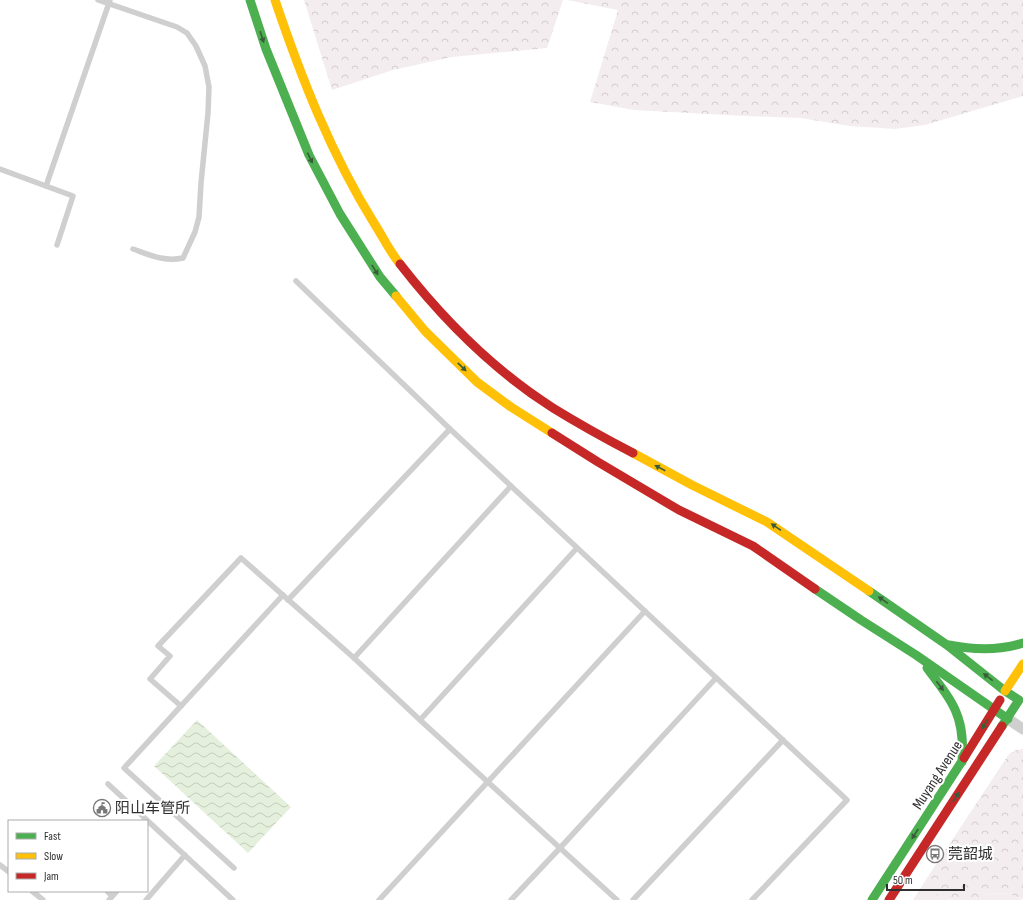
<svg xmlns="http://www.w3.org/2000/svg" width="1023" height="900" font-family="'Sofia Sans Condensed','Noto Sans SC',sans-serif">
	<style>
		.green { fill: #f4edef }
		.forest { fill: url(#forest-crowns) }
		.water { fill: url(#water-waves) }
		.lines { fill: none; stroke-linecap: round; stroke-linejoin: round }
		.lane { stroke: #cfcfcf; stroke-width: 5.5 }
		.street { stroke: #cfcfcf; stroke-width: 11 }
		.fast { stroke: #4caf50; stroke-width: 9 }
		.slow { stroke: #ffc107; stroke-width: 9 }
		.jam { stroke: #c62828; stroke-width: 9 }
		.oneway { fill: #395c3b }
		.labels { text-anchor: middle; stroke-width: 4; stroke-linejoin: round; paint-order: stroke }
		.street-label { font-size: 15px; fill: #2f2f2f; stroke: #fff }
		.poi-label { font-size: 15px; fill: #2f2f2f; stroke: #fff; text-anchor: start }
	</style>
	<defs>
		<pattern id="forest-crowns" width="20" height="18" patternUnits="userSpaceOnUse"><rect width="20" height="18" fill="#f4edef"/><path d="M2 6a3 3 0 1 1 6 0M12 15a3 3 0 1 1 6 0" fill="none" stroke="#d2cccd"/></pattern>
		<pattern id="water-waves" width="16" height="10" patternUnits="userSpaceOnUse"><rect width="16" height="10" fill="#e4efdc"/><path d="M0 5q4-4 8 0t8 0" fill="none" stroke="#c4cdbd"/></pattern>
	</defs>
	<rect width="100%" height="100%" fill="#fff"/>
	<g class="green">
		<path d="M 925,881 C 932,890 938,897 950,900 L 913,900 Z"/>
		<path d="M 998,893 L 1012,894 L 1023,900 L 967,900 L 985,895 Z"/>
	</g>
	<g class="forest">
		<path d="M 304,0 L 563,0 L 547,48 L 452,57 L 393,70 L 332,90 Z"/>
		<path d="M 567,0 L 1023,0 L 1023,96 L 925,125 L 895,129 L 850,126 L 800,118 L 745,116 L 634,110 L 590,102 L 618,10 Z"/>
		<path d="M 1023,749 L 1023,899 C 1015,896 1008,893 999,893 C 988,893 978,898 968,900 C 965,900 961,900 958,900 C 941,900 934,895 925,881 L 1009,754 L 1016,750 Z"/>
	</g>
	<path class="water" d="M 197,720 L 291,807 L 248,853 L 154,766 Z"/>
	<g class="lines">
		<g class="lane">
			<path d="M 98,0 L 177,27 L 187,33 L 196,46 L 205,66 L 209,87 L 208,113 L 201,183 L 199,217 L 195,232 L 183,258 C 164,262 150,255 133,249"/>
			<path d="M 0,169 L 73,196 L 57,245"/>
			<path d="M 46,186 L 110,0"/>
			<path d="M 296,281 L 450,429"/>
			<path d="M 288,600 L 450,429 L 847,800 L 752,900"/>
			<path d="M 354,658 L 511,486"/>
			<path d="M 181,706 L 150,679 L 170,656 L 158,646 L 241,558 L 354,658 L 420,720 L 617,900"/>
			<path d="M 420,720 L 577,548"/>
			<path d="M 108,784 L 233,900"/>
			<path d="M 0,865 L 9,872"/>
			<path d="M 234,868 L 124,768 L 283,595"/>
			<path d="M 32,891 L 43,900"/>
			<path d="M 107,891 L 112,896"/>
			<path d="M 109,900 L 117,891"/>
			<path d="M 146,900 L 185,855"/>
			<path d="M 379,900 L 645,611"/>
			<path d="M 511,900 L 560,848 L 716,678"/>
			<path d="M 633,900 L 783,740"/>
		</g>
		<path class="street" d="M 1008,719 L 1023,729"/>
		<g class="fast">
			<path d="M 250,0 L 266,49 L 309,155 L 340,214 L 380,277 L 396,296"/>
			<path d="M 815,589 L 861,620 L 916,655 L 1008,719"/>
			<path d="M 869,591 L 947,645 L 1005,691 L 1019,700 L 1002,726"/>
			<path d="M 949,645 C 974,650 998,651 1023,643"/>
			<path d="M 927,668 C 937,682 950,696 956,712 C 963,728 963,745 962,762"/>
			<path d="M 872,900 L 964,758"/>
		</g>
		<g class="slow">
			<path d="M 275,0 C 301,77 331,154 374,223 C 383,237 390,252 400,264"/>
			<path d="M 396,296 L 425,331 L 477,382 L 511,407 L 552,433"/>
			<path d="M 633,453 L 692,485 L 767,522 L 869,591"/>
			<path d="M 1005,691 L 1023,664"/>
		</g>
		<g class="jam">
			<path d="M 400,264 C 442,318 495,371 553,408 C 579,424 606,439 633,453"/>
			<path d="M 552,433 L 598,462 L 679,510 L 753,546 L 815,589"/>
			<path d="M 964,758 L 1000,700"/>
			<path d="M 889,900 L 1002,726"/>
		</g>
	</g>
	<defs><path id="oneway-solid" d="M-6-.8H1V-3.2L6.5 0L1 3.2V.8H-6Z"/></defs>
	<g class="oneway">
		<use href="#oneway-solid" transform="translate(262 37) rotate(72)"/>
		<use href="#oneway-solid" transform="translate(310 158) rotate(64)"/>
		<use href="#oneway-solid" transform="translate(375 270) rotate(58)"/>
		<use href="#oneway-solid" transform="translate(462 367) rotate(44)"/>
		<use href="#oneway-solid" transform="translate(660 468) rotate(-152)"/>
		<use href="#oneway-solid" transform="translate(776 527) rotate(-146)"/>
		<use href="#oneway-solid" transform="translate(883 600) rotate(-145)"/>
		<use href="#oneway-solid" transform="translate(988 677) rotate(-142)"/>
		<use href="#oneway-solid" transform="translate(940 686) rotate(53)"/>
		<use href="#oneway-solid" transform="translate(985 724) rotate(121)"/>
		<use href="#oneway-solid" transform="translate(956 797) rotate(-57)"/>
		<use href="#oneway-solid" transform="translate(915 834) rotate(123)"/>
	</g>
	<defs>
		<g id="civic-ring" transform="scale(0.9)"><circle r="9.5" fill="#fff" stroke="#787878" stroke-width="1.5"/><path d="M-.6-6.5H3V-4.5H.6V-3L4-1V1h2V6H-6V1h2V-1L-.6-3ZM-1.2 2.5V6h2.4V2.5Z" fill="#787878"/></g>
		<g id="bus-ring" transform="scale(0.9)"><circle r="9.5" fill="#fff" stroke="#787878" stroke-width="1.5"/><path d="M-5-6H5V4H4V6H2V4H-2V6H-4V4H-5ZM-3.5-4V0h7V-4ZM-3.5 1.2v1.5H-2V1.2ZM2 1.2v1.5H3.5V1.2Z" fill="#787878"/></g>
	</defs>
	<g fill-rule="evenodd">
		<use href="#civic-ring" x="102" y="808"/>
		<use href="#bus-ring" x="935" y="854"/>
	</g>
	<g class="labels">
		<g class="street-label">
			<text transform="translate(937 775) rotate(-57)" y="5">Muyang Avenue</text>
		</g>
		<g class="poi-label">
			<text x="115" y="813">阳山车管所</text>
			<text x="948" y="859">莞韶城</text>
		</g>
	</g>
	<rect x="8" y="820" width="140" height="72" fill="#ffffff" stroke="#acacac"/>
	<rect x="16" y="833" width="20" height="6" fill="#4caf50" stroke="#acacac"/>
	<text x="44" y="840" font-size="12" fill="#2f2f2f">Fast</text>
	<rect x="16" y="853" width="20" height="6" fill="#ffc107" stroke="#acacac"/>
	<text x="44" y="860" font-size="12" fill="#2f2f2f">Slow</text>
	<rect x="16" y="873" width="20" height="6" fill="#c62828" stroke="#acacac"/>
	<text x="44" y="880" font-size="12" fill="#2f2f2f">Jam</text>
	<path d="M887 884v6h77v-6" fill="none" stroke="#2f2f2f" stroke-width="2"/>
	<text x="893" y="884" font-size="12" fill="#2f2f2f" stroke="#ffffff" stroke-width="3" paint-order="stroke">50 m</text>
</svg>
